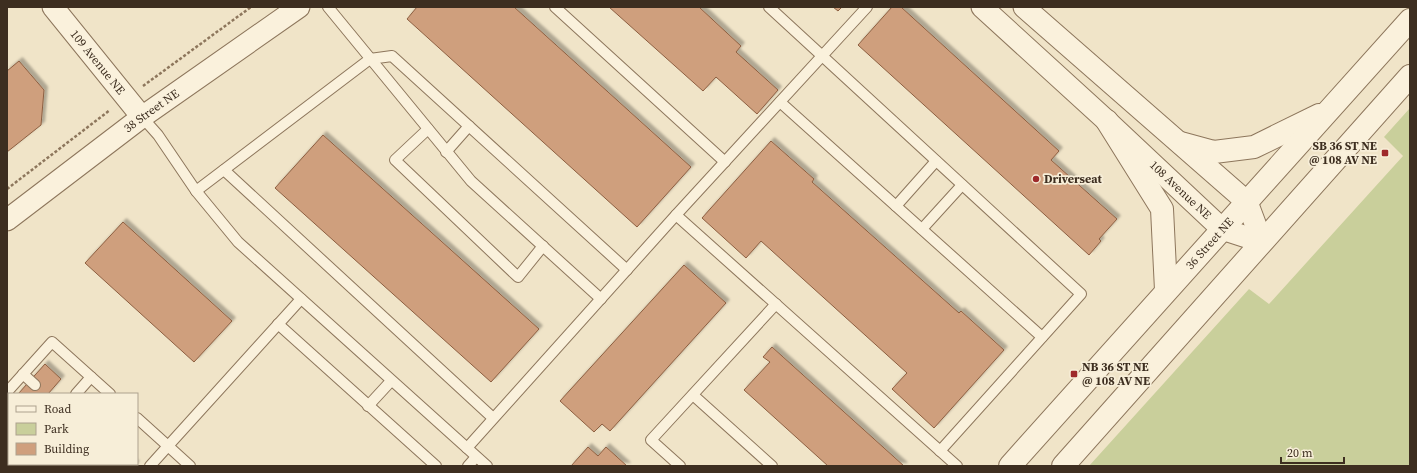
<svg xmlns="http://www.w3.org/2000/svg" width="1417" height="473" font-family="'Source Serif 4',serif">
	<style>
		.green { fill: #c9cf9b }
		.building { fill: #cf9f7d; stroke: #8d5f41; filter: url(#shadow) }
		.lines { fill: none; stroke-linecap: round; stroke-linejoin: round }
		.service-casing { stroke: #8d765c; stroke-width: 12 }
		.minor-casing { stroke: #8d765c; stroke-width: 23 }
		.tertiary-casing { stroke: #8d765c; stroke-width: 24 }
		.path { stroke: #8d765c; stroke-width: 2.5; stroke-dasharray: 3 2; stroke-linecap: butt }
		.service { stroke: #faf1dc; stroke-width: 10 }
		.minor { stroke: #faf1dc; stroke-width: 21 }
		.tertiary { stroke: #faf1dc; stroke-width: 22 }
		.poi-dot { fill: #9e2a2b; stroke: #f7eed8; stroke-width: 1.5 }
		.labels { text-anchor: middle; stroke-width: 3.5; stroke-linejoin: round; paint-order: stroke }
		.street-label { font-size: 12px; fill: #3d2e20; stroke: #f7eed8 }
		.poi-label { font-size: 12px; font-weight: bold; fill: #3d2e20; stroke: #f7eed8; text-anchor: start }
	</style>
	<defs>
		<filter id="shadow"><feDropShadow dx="3.5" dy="-3.5" stdDeviation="1" flood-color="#0004"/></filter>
	</defs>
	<rect width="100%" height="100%" fill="#f0e4c8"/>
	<path class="green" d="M 1410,108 L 1410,466 L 1089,466 L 1249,289 L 1269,304 L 1403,156 L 1384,137 Z"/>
	<g class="building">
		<path d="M 417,7 L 514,7 L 691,167 L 637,227 L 407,19 Z"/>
		<path d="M 609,7 L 699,7 L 741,46 L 736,52 L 778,90 L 757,114 L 716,77 L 703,91 Z"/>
		<path d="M 833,7 L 842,7 L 838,11 Z"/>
		<path d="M 892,7 L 901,7 L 1059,151 L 1051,160 L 1117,219 L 1099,239 L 1101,241 L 1089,255 L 858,45 Z"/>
		<path d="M 19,61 L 44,90 L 41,125 L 7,152 L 7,71 Z"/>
		<path d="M 323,135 L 539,329 L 491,382 L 275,188 Z"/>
		<path d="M 771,141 L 814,179 L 812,182 L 959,313 L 961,311 L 1004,350 L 934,428 L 892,389 L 907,373 L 761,241 L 746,258 L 702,218 Z"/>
		<path d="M 123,222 L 232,321 L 194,362 L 85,263 Z"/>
		<path d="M 684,265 L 726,303 L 610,431 L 602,424 L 594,432 L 560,401 Z"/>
		<path d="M 772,347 L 904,466 L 828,466 L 744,390 L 770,362 L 763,357 Z"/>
		<path d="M 45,364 L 61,379 L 48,394 L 18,394 Z"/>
		<path d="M 9,404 L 9,436 L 7,439 L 7,406 Z"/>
		<path d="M 588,447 L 598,456 L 606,447 L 627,466 L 571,466 Z"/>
		<path d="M 78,464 L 136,464 L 134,466 L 77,466 Z"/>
	</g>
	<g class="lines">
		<g class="service-casing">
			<g id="service">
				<path d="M 328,7 L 471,181 L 601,299"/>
				<path d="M 555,7 L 725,162"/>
				<path d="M 769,7 L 1081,294 L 940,451"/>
				<path d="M 780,102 L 1042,337"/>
				<path d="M 142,117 L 158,135 L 196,191 L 238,242 L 487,466"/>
				<path d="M 428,129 L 395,160 L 518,277 L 543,246"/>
				<path d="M 446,152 L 469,126"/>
				<path d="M 224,170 L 493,418"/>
				<path d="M 196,191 L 370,59 L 392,56 L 627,270"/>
				<path d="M 896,206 L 936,161"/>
				<path d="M 676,215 L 957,466"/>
				<path d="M 922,229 L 962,185"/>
				<path d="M 278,324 L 436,466"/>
				<path d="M 23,374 L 35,385"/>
				<path d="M 7,392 L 52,342 L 110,394"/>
				<path d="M 76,394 L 91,377"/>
				<path d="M 693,395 L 772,466"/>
				<path d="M 368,406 L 391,381"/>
				<path d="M 137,418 L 168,446 L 150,466"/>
				<path d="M 467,448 L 676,215 L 867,7"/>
				<path d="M 7,456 L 9,457"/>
				<path d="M 10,466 L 12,464"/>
				<path d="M 190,466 L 168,446 L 301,299"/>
				<path d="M 468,466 L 476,457"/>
				<path d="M 680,466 L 651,440 L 776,304"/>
			</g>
		</g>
		<g class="minor-casing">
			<g id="minor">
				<path id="s1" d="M 53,7 L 142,117"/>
				<path id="s2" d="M 982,7 L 1107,121 L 1222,229 L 1262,242"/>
				<path d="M 1024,7 L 1247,202 L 1262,242"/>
				<path id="s3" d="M 7,220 L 142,117 L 299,7"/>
			</g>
		</g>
		<g class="tertiary-casing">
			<g id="tertiary">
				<path d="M 1107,121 L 1162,209 L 1166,290"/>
				<path d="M 1181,143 L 1214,152 L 1254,147 L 1319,115"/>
				<path id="s4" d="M 1010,466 L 1410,20"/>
				<path d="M 1063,466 L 1410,76"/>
			</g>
		</g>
		<g class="path">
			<path d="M 143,86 L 251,7"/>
			<path d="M 7,189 L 110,110"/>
		</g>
		<use href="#service" class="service"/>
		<use href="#minor" class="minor"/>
		<use href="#tertiary" class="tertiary"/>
	</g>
	<g class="poi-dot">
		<rect x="1381" y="149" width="8" height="8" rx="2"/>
		<circle cx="1036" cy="179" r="4"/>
		<rect x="1070" y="370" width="8" height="8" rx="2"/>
	</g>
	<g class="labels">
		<g class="street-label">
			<text dy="4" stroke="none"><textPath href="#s1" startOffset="71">109 Avenue NE</textPath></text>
			<text dy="4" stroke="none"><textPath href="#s3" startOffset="181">38 Street NE</textPath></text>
			<text dy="4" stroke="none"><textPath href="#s2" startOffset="270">108 Avenue NE</textPath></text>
			<text dy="4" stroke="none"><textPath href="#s4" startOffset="299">36 Street NE</textPath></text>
		</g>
		<g class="poi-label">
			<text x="1377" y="150" text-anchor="end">SB 36 ST NE<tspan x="1377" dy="14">@ 108 AV NE</tspan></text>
			<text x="1044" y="183">Driverseat</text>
			<text x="1082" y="371">NB 36 ST NE<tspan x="1082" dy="14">@ 108 AV NE</tspan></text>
		</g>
	</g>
	<rect width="1417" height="473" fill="none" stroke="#3d2e20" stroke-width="16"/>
	<rect x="8" y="393" width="130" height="72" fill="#f7eed8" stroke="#ada18e"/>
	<rect x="16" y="406" width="20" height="6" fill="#faf1dc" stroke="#ada18e"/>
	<text x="44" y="413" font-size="12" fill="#3d2e20">Road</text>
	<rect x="16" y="423" width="20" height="12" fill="#c9cf9b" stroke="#ada18e"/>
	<text x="44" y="433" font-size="12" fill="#3d2e20">Park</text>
	<rect x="16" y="443" width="20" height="12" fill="#cf9f7d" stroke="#ada18e"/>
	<text x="44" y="453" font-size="12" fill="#3d2e20">Building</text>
	<path d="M1281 457v6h63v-6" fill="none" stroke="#3d2e20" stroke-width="2"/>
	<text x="1287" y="457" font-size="12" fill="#3d2e20" stroke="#f7eed8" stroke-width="3" paint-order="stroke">20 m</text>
</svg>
